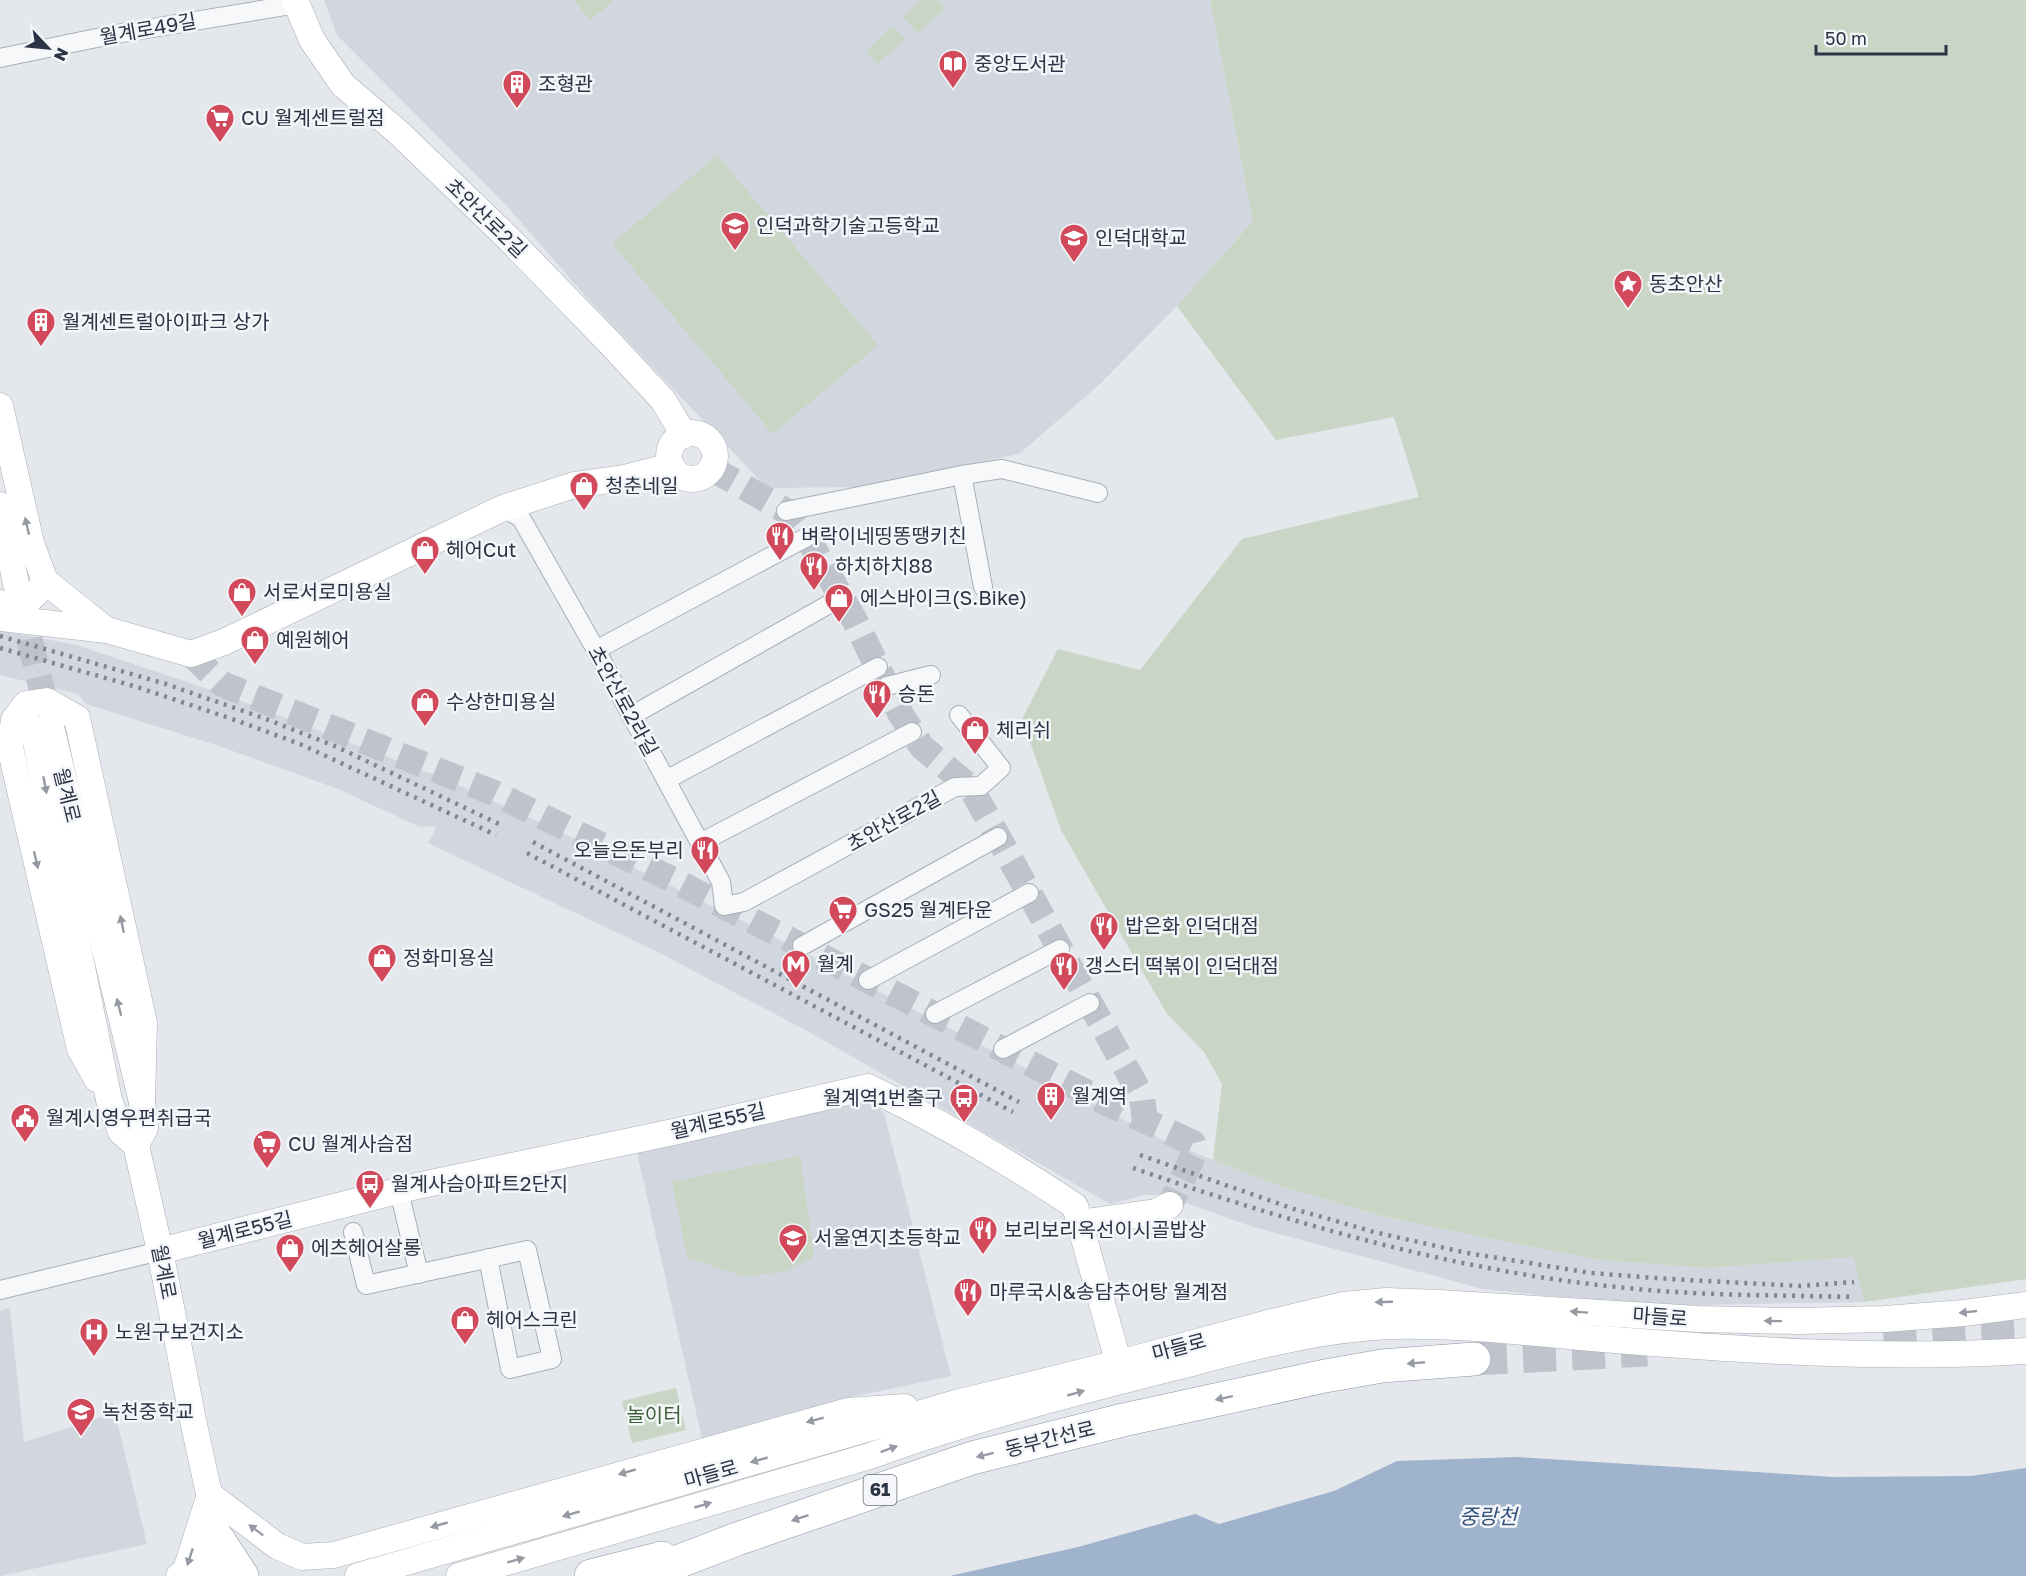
<svg xmlns="http://www.w3.org/2000/svg" width="2026" height="1576" font-family="'Golos Text','Noto Sans KR',sans-serif">
	<style>
		.built { fill: #d2d6de }
		.green { fill: #c9d6c5 }
		.water { fill: #9fb4cc }
		.lines { fill: none; stroke-linecap: round; stroke-linejoin: round }
		.secondary-tunnel { stroke: #bfc3cb; stroke-width: 26; stroke-dasharray: 26 13; stroke-linecap: butt }
		.highway-tunnel { stroke: #bfc3cb; stroke-width: 33; stroke-dasharray: 33 16; stroke-linecap: butt }
		.street-casing { stroke: #a9aeb7; stroke-width: 20 }
		.secondary-casing { stroke: #a9aeb7; stroke-width: 27 }
		.highway-casing { stroke: #8b94a3; stroke-width: 34 }
		.street { stroke: #f7f8fa; stroke-width: 18 }
		.secondary { stroke: #fff; stroke-width: 26 }
		.highway { stroke: #fff; stroke-width: 33 }
		.rail { stroke: #7d8696; stroke-width: 4.5; stroke-dasharray: 3 6; stroke-linecap: butt }
		.oneway { fill: #959aa2 }
		.labels { text-anchor: middle; stroke-width: 5; stroke-linejoin: round; paint-order: stroke }
		.shield { fill: #f4f6f9; stroke: #676e7b; stroke-width: 1.5 }
		.shield-label { font-size: 18px; font-weight: bold; fill: #2b3445 }
		.street-label { font-size: 20px; fill: #2b3445; stroke: #f4f6f9 }
		.poi-label { font-size: 20px; fill: #2b3445; stroke: #f4f6f9; text-anchor: start }
		.park-label { font-size: 20px; fill: #3f6138; stroke: #f4f6f9 }
		.water-label { font-size: 21px; font-style: italic; fill: #34527a; stroke: #f4f6f9 }
	</style>
	<rect width="100%" height="100%" fill="#e4e7ec"/>
	<g class="built">
		<path d="M 324,0 L 1210,0 L 1253,221 L 1177,306 L 1101,383 L 1019,454 L 859,487 L 767,488 L 588,299 L 506,205 L 337,35 Z"/>
		<path d="M 0,630 L 76,645 L 223,694 L 450,781 L 569,836 L 759,929 L 1165,1141 L 1274,1184 L 1378,1215 L 1476,1236 L 1601,1260 L 1707,1268 L 1855,1257 L 1864,1302 L 1644,1306 L 1483,1289 L 1250,1226 L 1164,1195 L 1145,1195 L 1110,1204 L 809,1032 L 660,953 L 428,843 L 437,826 L 420,827 L 338,789 L 219,746 L 86,704 L 78,694 L 0,675 Z"/>
		<path d="M 868,1100 L 884,1113 L 951,1376 L 847,1398 L 702,1438 L 637,1153 Z"/>
		<path d="M 10,1308 L 24,1442 L 105,1416 L 112,1401 L 147,1544 L 0,1576 L 0,1311 Z"/>
	</g>
	<g class="green">
		<path d="M 574,0 L 614,0 L 590,20 Z"/>
		<path d="M 922,0 L 937,0 L 945,9 L 917,33 L 903,17 Z"/>
		<path d="M 1210,0 L 2026,0 L 2026,1279 L 1864,1302 L 1854,1257 L 1707,1268 L 1601,1260 L 1476,1236 L 1378,1215 L 1274,1184 L 1213,1160 L 1222,1084 L 1204,1052 L 1167,1014 L 1061,830 L 1022,719 L 1058,649 L 1140,670 L 1242,539 L 1419,497 L 1394,417 L 1276,440 L 1177,306 L 1253,221 Z"/>
		<path d="M 893,26 L 905,39 L 877,64 L 866,51 Z"/>
		<path d="M 717,155 L 878,345 L 773,434 L 612,244 Z"/>
		<path d="M 800,1156 L 814,1257 L 786,1271 L 745,1277 L 687,1257 L 672,1182 Z"/>
		<path d="M 676,1388 L 686,1430 L 632,1443 L 622,1401 Z"/>
	</g>
	<path class="water" d="M 1517,1457 L 1834,1477 L 1971,1476 L 2026,1468 L 2026,1576 L 950,1576 L 1078,1547 L 1195,1514 L 1219,1524 L 1334,1491 L 1397,1461 Z"/>
	<g class="lines">
		<g class="secondary-tunnel">
			<path d="M 711,468 L 786,511 L 807,537 L 855,621 L 900,713 L 922,747 L 971,788 L 1142,1097 L 1145,1121"/>
			<path d="M 20,601 L 50,723"/>
			<path d="M 191,654 L 222,684 L 494,793 L 675,881 L 1107,1103 L 1193,1143 L 1195,1152 L 1170,1205"/>
		</g>
		<g class="highway-tunnel">
			<path d="M 1884,1344 L 2026,1333"/>
			<path d="M 1474,1359 L 1647,1350"/>
		</g>
		<g class="street-casing">
			<g id="street">
				<path d="M 0,58 L 116,34 L 297,4"/>
				<path d="M 962,475 L 983,587"/>
				<path d="M 503,508 L 521,518 L 596,650 L 721,882 L 724,906 L 744,902 L 955,787 L 981,786 L 1001,768 L 959,715"/>
				<path d="M 786,511 L 962,475 L 1002,469 L 1098,493"/>
				<path d="M 596,650 L 807,537"/>
				<path d="M 887,686 L 931,675"/>
				<path d="M 631,716 L 840,598"/>
				<path d="M 666,780 L 878,667"/>
				<path d="M 700,843 L 912,732"/>
				<path d="M 802,946 L 998,837"/>
				<path d="M 868,980 L 1029,893"/>
				<path d="M 935,1014 L 1060,949"/>
				<path d="M 1003,1049 L 1090,1003"/>
				<path d="M 399,1191 L 419,1274"/>
				<path d="M 353,1232 L 366,1285 L 527,1250 L 552,1359 L 510,1369 L 488,1258"/>
				<path d="M 0,1290 L 160,1251"/>
			</g>
		</g>
		<g class="secondary-casing">
			<g id="secondary">
				<path d="M 295,0 L 312,40 L 343,85 L 399,133 L 508,238 L 610,343 L 663,400 L 684,435"/>
				<path d="M 0,406 L 31,543 L 45,581 L 106,630"/>
				<circle cx="692" cy="456" r="23"/>
				<path d="M 0,505 L 16,584"/>
				<path d="M 0,603 C 21,611 35,598 45,581"/>
				<path d="M 0,618 L 107,630 L 191,654 L 224,642 L 503,508 L 574,485 L 624,478 L 671,466"/>
				<path d="M 50,723 L 142,1102 L 145,1128 L 136,1145"/>
				<path d="M 33,727 L 109,1100 L 121,1132 L 136,1145 L 160,1251 L 194,1425 L 223,1558"/>
				<path d="M 97,1079 L 80,1049 L 10,747 L 14,720 L 26,704 L 47,701 L 77,718 L 144,1023 L 142,1102"/>
				<path d="M 1079,1223 L 1156,1212 L 1170,1205"/>
				<path d="M 160,1251 L 417,1186 L 678,1131 L 868,1087 C 939,1121 1009,1162 1075,1206 L 1123,1379"/>
				<path d="M 210,1495 L 277,1546 L 302,1557 L 334,1555 L 848,1411 L 905,1407"/>
				<path d="M 179,1576 L 186,1570 L 209,1498"/>
				<path d="M 358,1576 L 956,1403 L 1119,1363 L 1268,1323 L 1344,1305 L 1386,1301 L 1440,1303 L 1698,1319 L 1798,1321 L 1885,1319 L 1964,1313 L 2026,1305"/>
				<path d="M 459,1576 L 870,1456 C 969,1420 1073,1393 1176,1367 C 1246,1349 1316,1329 1390,1326 C 1460,1324 1531,1333 1602,1339 C 1741,1350 1886,1360 2026,1351"/>
			</g>
		</g>
		<g class="highway-casing">
			<g id="highway">
				<path d="M 219,1541 L 242,1576"/>
				<path d="M 210,1576 L 219,1541"/>
				<path d="M 591,1576 L 662,1558"/>
				<path d="M 641,1576 L 737,1539 L 972,1458 L 1123,1420 L 1325,1376 L 1382,1366 L 1474,1359"/>
			</g>
		</g>
		<use href="#street" class="street"/>
		<use href="#secondary" class="secondary"/>
		<use href="#highway" class="highway"/>
		<g class="rail">
			<path d="M 0,636 L 166,684 L 266,719 L 337,747 L 501,825"/>
			<path d="M 0,648 L 137,687 L 238,721 L 300,744 L 496,835"/>
			<path d="M 533,842 L 1019,1102"/>
			<path d="M 527,853 L 1013,1112"/>
			<path d="M 1140,1155 L 1294,1209 L 1374,1232 L 1467,1253 L 1591,1273 L 1669,1279 L 1801,1286 L 1854,1282"/>
			<path d="M 1133,1168 C 1294,1224 1457,1272 1627,1288 C 1702,1296 1778,1295 1854,1297"/>
		</g>
	</g>
	<defs><path id="oneway-solid" d="M-6-.8H1V-3.2L6.5 0L1 3.2V.8H-6Z" transform="scale(1.5)"/></defs>
	<g class="oneway">
		<use href="#oneway-solid" transform="translate(27 526) rotate(-103)"/>
		<use href="#oneway-solid" transform="translate(45 785) rotate(79)"/>
		<use href="#oneway-solid" transform="translate(36 860) rotate(77)"/>
		<use href="#oneway-solid" transform="translate(122 924) rotate(-102)"/>
		<use href="#oneway-solid" transform="translate(119 1007) rotate(-104)"/>
		<use href="#oneway-solid" transform="translate(1384 1302) rotate(178)"/>
		<use href="#oneway-solid" transform="translate(1579 1312) rotate(-176)"/>
		<use href="#oneway-solid" transform="translate(1968 1312) rotate(174)"/>
		<use href="#oneway-solid" transform="translate(1773 1321) rotate(-179)"/>
		<use href="#oneway-solid" transform="translate(1416 1363) rotate(175)"/>
		<use href="#oneway-solid" transform="translate(1076 1393) rotate(-16)"/>
		<use href="#oneway-solid" transform="translate(1224 1398) rotate(168)"/>
		<use href="#oneway-solid" transform="translate(815 1420) rotate(165)"/>
		<use href="#oneway-solid" transform="translate(889 1449) rotate(-20)"/>
		<use href="#oneway-solid" transform="translate(985 1455) rotate(166)"/>
		<use href="#oneway-solid" transform="translate(759 1460) rotate(164)"/>
		<use href="#oneway-solid" transform="translate(627 1472) rotate(164)"/>
		<use href="#oneway-solid" transform="translate(703 1505) rotate(-16)"/>
		<use href="#oneway-solid" transform="translate(571 1514) rotate(164)"/>
		<use href="#oneway-solid" transform="translate(800 1518) rotate(161)"/>
		<use href="#oneway-solid" transform="translate(439 1525) rotate(164)"/>
		<use href="#oneway-solid" transform="translate(256 1530) rotate(-143)"/>
		<use href="#oneway-solid" transform="translate(190 1557) rotate(108)"/>
		<use href="#oneway-solid" transform="translate(516 1560) rotate(-16)"/>
	</g>
	<defs>
		<g id="library-pin" transform="scale(1.5)"><path d="M0 17L-7.5 6A9.5 9.5 0 1 1 7.5 6Z" fill="#d1495b" stroke="#f4f6f9"/><path d="M-6-4Q-3-5.5-.7-3.5V5Q-3 3-6 4ZM6-4Q3-5.5 .7-3.5V5Q3 3 6 4Z" fill="#fff"/></g>
		<g id="building-pin" transform="scale(1.5)"><path d="M0 17L-7.5 6A9.5 9.5 0 1 1 7.5 6Z" fill="#d1495b" stroke="#f4f6f9"/><path d="M-4-6H4V6H1V3H-1V6H-4ZM-2.5-4.3h1.7v1.8h-1.7ZM.8-4.3h1.7v1.8H.8ZM-2.5-1h1.7V.8h-1.7ZM.8-1h1.7V.8H.8Z" fill="#fff"/></g>
		<g id="supermarket-pin" transform="scale(1.5)"><path d="M0 17L-7.5 6A9.5 9.5 0 1 1 7.5 6Z" fill="#d1495b" stroke="#f4f6f9"/><path d="M-6-5.5h2.5l.6 2H6L4.5 2H-2.5L-4.4-4H-6ZM-1.5 3.2a1.3 1.3 0 1 0 .1 0ZM3 3.2a1.3 1.3 0 1 0 .1 0Z" fill="#fff"/></g>
		<g id="school-pin" transform="scale(1.5)"><path d="M0 17L-7.5 6A9.5 9.5 0 1 1 7.5 6Z" fill="#d1495b" stroke="#f4f6f9"/><path d="M0-5L7-2L0 1L-7-2ZM-4 1L0 2.5L4 1V4Q0 6-4 4Z" fill="#fff"/></g>
		<g id="university-pin" transform="scale(1.5)"><path d="M0 17L-7.5 6A9.5 9.5 0 1 1 7.5 6Z" fill="#d1495b" stroke="#f4f6f9"/><path d="M0-5L7-2L0 1L-7-2ZM-4 1L0 2.5L4 1V4Q0 6-4 4Z" fill="#fff"/></g>
		<g id="sight-pin" transform="scale(1.5)"><path d="M0 17L-7.5 6A9.5 9.5 0 1 1 7.5 6Z" fill="#d1495b" stroke="#f4f6f9"/><path d="M0-6L1.8-2.2L6-1.7L2.9 1.2L3.7 5.4L0 3.3L-3.7 5.4L-2.9 1.2L-6-1.7L-1.8-2.2Z" fill="#fff"/></g>
		<g id="shop-pin" transform="scale(1.5)"><path d="M0 17L-7.5 6A9.5 9.5 0 1 1 7.5 6Z" fill="#d1495b" stroke="#f4f6f9"/><path d="M-5-2.5h2.3a2.7 3.5 0 0 1 5.4 0H5L5.5 6h-11ZM-1.5-2.5h3a1.5 2.3 0 0 0-3 0Z" fill="#fff"/></g>
		<g id="restaurant-pin" transform="scale(1.5)"><path d="M0 17L-7.5 6A9.5 9.5 0 1 1 7.5 6Z" fill="#d1495b" stroke="#f4f6f9"/><path d="M-5-6h1v4h1v-4h1v4h1v-4h1v5L-1.5 .5V6h-2V.5L-5-1ZM5-6V6H3V1.5H1.5Q1.5-4 5-6Z" fill="#fff"/></g>
		<g id="metro-pin" transform="scale(1.5)"><path d="M0 17L-7.5 6A9.5 9.5 0 1 1 7.5 6Z" fill="#d1495b" stroke="#f4f6f9"/><path d="M-5.5 5V-5H-3L0 0L3-5H5.5V5H3V-.5L0 4L-3-.5V5Z" fill="#fff"/></g>
		<g id="bus-pin" transform="scale(1.5)"><path d="M0 17L-7.5 6A9.5 9.5 0 1 1 7.5 6Z" fill="#d1495b" stroke="#f4f6f9"/><path d="M-5-6H5V4H4V6H2V4H-2V6H-4V4H-5ZM-3.5-4V0h7V-4ZM-3.5 1.2v1.5H-2V1.2ZM2 1.2v1.5H3.5V1.2Z" fill="#fff"/></g>
		<g id="civic-pin" transform="scale(1.5)"><path d="M0 17L-7.5 6A9.5 9.5 0 1 1 7.5 6Z" fill="#d1495b" stroke="#f4f6f9"/><path d="M-.6-6.5H3V-4.5H.6V-3L4-1V1h2V6H-6V1h2V-1L-.6-3ZM-1.2 2.5V6h2.4V2.5Z" fill="#fff"/></g>
		<g id="hospital-pin" transform="scale(1.5)"><path d="M0 17L-7.5 6A9.5 9.5 0 1 1 7.5 6Z" fill="#d1495b" stroke="#f4f6f9"/><path d="M-5-5h3v3.5h4V-5h3V5h-3V1.5h-4V5h-3Z" fill="#fff"/></g>
	</defs>
	<g fill-rule="evenodd">
		<use href="#library-pin" x="953" y="64"/>
		<use href="#building-pin" x="517" y="84"/>
		<use href="#supermarket-pin" x="220" y="118"/>
		<use href="#school-pin" x="735" y="226"/>
		<use href="#university-pin" x="1074" y="238"/>
		<use href="#sight-pin" x="1628" y="284"/>
		<use href="#building-pin" x="41" y="322"/>
		<use href="#shop-pin" x="584" y="486"/>
		<use href="#restaurant-pin" x="780" y="536"/>
		<use href="#shop-pin" x="425" y="550"/>
		<use href="#restaurant-pin" x="814" y="566"/>
		<use href="#shop-pin" x="242" y="592"/>
		<use href="#shop-pin" x="839" y="598"/>
		<use href="#shop-pin" x="255" y="640"/>
		<use href="#restaurant-pin" x="877" y="694"/>
		<use href="#shop-pin" x="425" y="702"/>
		<use href="#shop-pin" x="975" y="730"/>
		<use href="#restaurant-pin" x="705" y="850"/>
		<use href="#supermarket-pin" x="843" y="910"/>
		<use href="#restaurant-pin" x="1104" y="926"/>
		<use href="#shop-pin" x="382" y="958"/>
		<use href="#metro-pin" x="796" y="964"/>
		<use href="#restaurant-pin" x="1064" y="966"/>
		<use href="#building-pin" x="1051" y="1096"/>
		<use href="#bus-pin" x="964" y="1098"/>
		<use href="#civic-pin" x="25" y="1118"/>
		<use href="#supermarket-pin" x="267" y="1144"/>
		<use href="#bus-pin" x="370" y="1184"/>
		<use href="#restaurant-pin" x="983" y="1230"/>
		<use href="#school-pin" x="793" y="1238"/>
		<use href="#shop-pin" x="290" y="1248"/>
		<use href="#restaurant-pin" x="968" y="1292"/>
		<use href="#shop-pin" x="465" y="1320"/>
		<use href="#hospital-pin" x="94" y="1332"/>
		<use href="#school-pin" x="81" y="1412"/>
	</g>
	<g class="labels">
		<rect class="shield" x="863.5" y="1475" width="33" height="30" rx="4.5"/>
		<g class="shield-label">
			<text x="880" y="1496">61</text>
		</g>
		<g class="street-label">
			<text transform="translate(148 29) rotate(-10)" y="7">월계로49길</text>
			<text transform="translate(486 218) rotate(44)" y="7">초안산로2길</text>
			<text transform="translate(623 701) rotate(61)" y="7">초안산로2라길</text>
			<text transform="translate(67 795) rotate(76)" y="7">월계로</text>
			<text transform="translate(894 821) rotate(-29)" y="7">초안산로2길</text>
			<text transform="translate(718 1121) rotate(-13)" y="7">월계로55길</text>
			<text transform="translate(245 1230) rotate(-14)" y="7">월계로55길</text>
			<text transform="translate(164 1272) rotate(79)" y="7">월계로</text>
			<text transform="translate(1660 1317) rotate(4)" y="7">마들로</text>
			<text transform="translate(1179 1347) rotate(-15)" y="7">마들로</text>
			<text transform="translate(1050 1439) rotate(-14)" y="7">동부간선로</text>
			<text transform="translate(711 1474) rotate(-16)" y="7">마들로</text>
		</g>
		<g class="poi-label">
			<text x="974" y="71">중앙도서관</text>
			<text x="538" y="91">조형관</text>
			<text x="241" y="125">CU 월계센트럴점</text>
			<text x="756" y="233">인덕과학기술고등학교</text>
			<text x="1095" y="245">인덕대학교</text>
			<text x="1649" y="291">동초안산</text>
			<text x="62" y="329">월계센트럴아이파크 상가</text>
			<text x="605" y="493">청춘네일</text>
			<text x="801" y="543">벼락이네띵똥땡키친</text>
			<text x="446" y="557">헤어Cut</text>
			<text x="835" y="573">하치하치88</text>
			<text x="263" y="599">서로서로미용실</text>
			<text x="860" y="605">에스바이크(S.Bike)</text>
			<text x="276" y="647">예원헤어</text>
			<text x="898" y="701">승돈</text>
			<text x="446" y="709">수상한미용실</text>
			<text x="996" y="737">체리쉬</text>
			<text x="684" y="857" text-anchor="end">오늘은돈부리</text>
			<text x="864" y="917">GS25 월계타운</text>
			<text x="1125" y="933">밥은화 인덕대점</text>
			<text x="403" y="965">정화미용실</text>
			<text x="817" y="971">월계</text>
			<text x="1085" y="973">갱스터 떡볶이 인덕대점</text>
			<text x="1072" y="1103">월계역</text>
			<text x="943" y="1105" text-anchor="end">월계역1번출구</text>
			<text x="46" y="1125">월계시영우편취급국</text>
			<text x="288" y="1151">CU 월계사슴점</text>
			<text x="391" y="1191">월계사슴아파트2단지</text>
			<text x="1004" y="1237">보리보리옥선이시골밥상</text>
			<text x="814" y="1245">서울연지초등학교</text>
			<text x="311" y="1255">에츠헤어살롱</text>
			<text x="989" y="1299">마루국시&amp;송담추어탕 월계점</text>
			<text x="486" y="1327">헤어스크린</text>
			<text x="115" y="1339">노원구보건지소</text>
			<text x="102" y="1419">녹천중학교</text>
		</g>
		<g class="park-label">
			<text x="654" y="1422">놀이터</text>
		</g>
		<g class="water-label">
			<text x="1488" y="1524">중랑천</text>
		</g>
	</g>
	<g transform="translate(48 48) rotate(116)" stroke="#f4f6f9" stroke-width="4.5" paint-order="stroke">
	<path d="M0-4.5L10 22L0 15L-10 22Z" fill="#2b3445"/>
	<text y="-9" font-size="16" font-weight="bold" text-anchor="middle" fill="#2b3445">N</text>
	</g>
	<path d="M1816 45v9h130v-9" fill="none" stroke="#2b3445" stroke-width="3"/>
	<text x="1825" y="45" font-size="18" fill="#2b3445" stroke="#f4f6f9" stroke-width="4.5" paint-order="stroke">50 m</text>
</svg>
